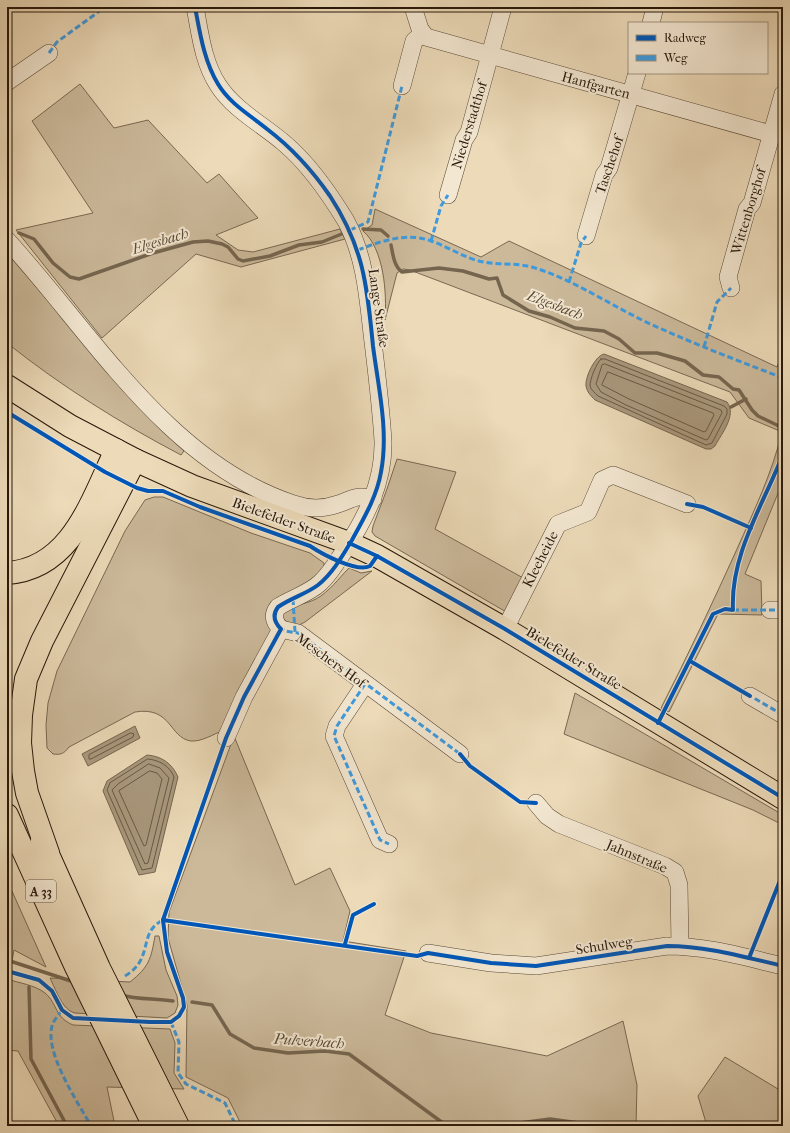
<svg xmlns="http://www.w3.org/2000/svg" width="790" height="1133" font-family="'IM FELL French Canon',serif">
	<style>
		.green { fill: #cbb99a; stroke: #796852 }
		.water { fill: #a9987d; stroke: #75654f }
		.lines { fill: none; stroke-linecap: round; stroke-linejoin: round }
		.shore { stroke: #685844; stroke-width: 1 }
		.stream { stroke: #75654f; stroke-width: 3.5 }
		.minor-casing { stroke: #584836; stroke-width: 18 }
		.major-casing { stroke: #27180a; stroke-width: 24 }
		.highway-casing { stroke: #27180a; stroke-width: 24 }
		.minor { stroke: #f3e7d1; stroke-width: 17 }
		.major { stroke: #ecdab8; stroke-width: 22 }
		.highway { stroke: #ecdab8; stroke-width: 22 }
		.quiet { stroke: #3d9ade; stroke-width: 3; stroke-dasharray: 6 3; stroke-linecap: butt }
		.cycleway-casing { stroke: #f3e7d1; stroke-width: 6 }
		.cycleway { stroke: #0057b8; stroke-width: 4 }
		.labels { text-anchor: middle; stroke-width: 4; stroke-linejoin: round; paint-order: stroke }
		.shield { fill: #f3e7d1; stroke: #645646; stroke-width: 1 }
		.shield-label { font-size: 13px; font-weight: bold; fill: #27180a }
		.street-label { font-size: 14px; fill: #27180a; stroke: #f3e7d1 }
		.water-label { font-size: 15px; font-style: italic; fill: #5b4b38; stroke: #f3e7d1 }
	</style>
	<rect width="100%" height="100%" fill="#ecdab8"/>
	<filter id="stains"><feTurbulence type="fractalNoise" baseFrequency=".005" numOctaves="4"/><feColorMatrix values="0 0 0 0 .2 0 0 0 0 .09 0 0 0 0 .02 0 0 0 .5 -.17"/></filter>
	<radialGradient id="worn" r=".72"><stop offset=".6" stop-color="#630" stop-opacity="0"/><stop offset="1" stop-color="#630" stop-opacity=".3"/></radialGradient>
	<g class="green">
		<path d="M 80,84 L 114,128 L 148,120 L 207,183 L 219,174 L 258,218 L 216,235 L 238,250 L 253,252 L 340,229 L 345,239 L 241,267 L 196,254 L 102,338 L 16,230 L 93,213 L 32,121 Z"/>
		<path d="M 375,209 L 481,257 L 509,241 L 777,367 L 783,351 L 783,481 L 745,574 L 761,581 L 762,615 L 718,614 L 669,712 L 661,708 C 688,655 713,602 737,549 C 754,511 772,473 782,432 L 749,418 L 730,392 L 410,270 L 403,269 L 397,273 L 385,320 C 387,293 384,249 363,231 L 372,225 Z"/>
		<path d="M 7,253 L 148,417 L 184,451 L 181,455 C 120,423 61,386 7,343 Z"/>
		<path d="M 397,459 L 456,472 L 435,529 L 525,579 L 508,613 L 375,536 L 372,532 L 373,526 L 387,489 Z"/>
		<path d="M 154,497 L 163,497 L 251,533 L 310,553 L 324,563 L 324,570 L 293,594 L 273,629 L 224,730 C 214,734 201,742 191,741 C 169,738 172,706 135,712 L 69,747 C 64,754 60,755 53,754 L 47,748 L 46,725 L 48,703 L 57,671 L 125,531 L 145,500 Z"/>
		<path d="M 349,568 L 361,573 L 372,571 L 305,622 L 297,626 L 281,619 L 284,612 C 293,605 306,604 316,599 C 330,591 338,579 349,568 Z"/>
		<path d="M 575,693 L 783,815 L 783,825 L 753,810 L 564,734 Z"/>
		<path d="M 234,736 L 295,885 L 330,868 L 350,911 L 343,941 L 406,951 L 385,1015 L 431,1033 L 547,1056 L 623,1021 L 637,1085 L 636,1126 L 242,1126 L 228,1098 L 186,1077 L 187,1005 L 168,938 L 169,912 Z"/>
		<path d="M 7,880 L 46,967 L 14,950 L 11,966 L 7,965 Z"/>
		<path d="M 155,936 L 159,936 L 166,970 L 177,996 L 178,1005 L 175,1013 L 167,1018 L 75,1013 C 62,1010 56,990 50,978 L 130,982 C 149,967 151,959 155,936 Z"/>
		<path d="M 7,979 C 19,983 35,985 45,993 C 58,1004 54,1017 73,1025 L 170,1029 L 175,1043 L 174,1073 L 184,1089 L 107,1087 L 115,1126 L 59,1126 L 18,1051 L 7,1050 Z"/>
		<path d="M 725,1057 L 783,1092 L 783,1126 L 707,1126 L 698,1096 Z"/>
	</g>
	<g class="water">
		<path d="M 604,354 L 727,402 C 737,415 722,433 715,446 L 711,449 L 706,449 L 595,400 C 591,396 587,392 586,386 C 585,377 595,356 604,354 Z"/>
		<path d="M 135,726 L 140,738 L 88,766 L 82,754 Z"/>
		<path d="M 147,755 C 161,756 172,763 178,777 L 155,872 L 139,875 L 103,791 L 107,781 Z"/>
	</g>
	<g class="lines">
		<g class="shore">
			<path d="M 601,359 L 605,359 L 724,406 L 727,409 L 727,414 L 712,443 L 706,445 L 598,396 C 595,393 591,390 590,386 C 590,379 596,364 601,359 Z"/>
			<path d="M 605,364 L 721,410 L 722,413 L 708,439 L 706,440 L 626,405 L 601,392 L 596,384 L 602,365 Z"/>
			<path d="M 608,372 L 713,413 L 714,415 L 706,431 L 704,432 L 629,399 L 602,385 Z"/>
			<path d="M 131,733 L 134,734 L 133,737 L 91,759 L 89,759 L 89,755 Z"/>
			<path d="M 148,759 C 159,760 170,766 174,777 L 152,868 L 142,870 L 107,790 L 110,783 Z"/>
			<path d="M 149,764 L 160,768 L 169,778 L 148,863 L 145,864 L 112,790 L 118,784 Z"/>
			<path d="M 150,771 L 157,773 L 162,779 L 146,845 L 144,846 L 119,791 Z"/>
		</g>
		<g class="stream">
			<path d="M 363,229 L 381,230 L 388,236"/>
			<path d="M 19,233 L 34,239 L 53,263 L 70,277 L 79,279 L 153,253 L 193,242 L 208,241 L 222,244 L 228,247 L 238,259 L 243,261 L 270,256 L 299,245 L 322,242 L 344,233"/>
			<path d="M 391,245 C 393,255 394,266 402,272 L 439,268 L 463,271 L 489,279 L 497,278 L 503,295 L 529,311 L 550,317 L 575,328 L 604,331 L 619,339 L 635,353 L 657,353 L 685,361 L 703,375 L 719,377 L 733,389 L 739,390 L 752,410 L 758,416 L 783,428"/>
			<path d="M 731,407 L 746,399"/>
			<path d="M 7,960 L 74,982"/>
			<path d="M 29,987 L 31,1059 L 67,1126"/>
			<path d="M 121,995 C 138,1000 156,998 173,1001"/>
			<path d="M 192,1002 L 212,1005 L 230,1034 L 254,1048 L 288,1053 L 325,1051 L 349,1054 L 447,1126"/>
			<path d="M 496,1126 L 550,1119 L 601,1126"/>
		</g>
		<g class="minor-casing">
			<g id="minor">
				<path d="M 195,7 C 200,33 203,62 218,85 C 234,110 262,124 284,143 C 309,164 329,193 346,221 C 366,258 368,301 373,342 C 377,375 381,408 383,441 C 384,482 366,518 344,551 C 337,562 330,574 320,583 C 308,594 292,598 278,607 C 272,615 274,622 281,629 L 298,633 L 460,754"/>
				<path d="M 413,7 L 420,29 L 426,37 L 771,134"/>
				<path d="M 651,23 L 655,7"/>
				<path d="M 7,82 L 49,53"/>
				<path d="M 402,86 L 414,41 L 422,34"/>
				<path d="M 448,195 L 464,140 L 469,132 L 503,7"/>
				<path d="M 586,236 L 604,175 L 609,168 L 637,73"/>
				<path d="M 7,240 C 92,333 168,463 294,504 C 308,509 324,509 338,504 C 353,499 356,494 373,499"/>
				<path d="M 731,288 L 728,277 L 747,209 L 752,203 L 783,94"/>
				<path d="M 770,610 L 783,610"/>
				<path d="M 505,629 L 558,524 L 588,512 L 602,480 L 613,475 L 687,504"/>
				<path d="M 365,684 L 337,726 L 334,736 L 380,840 L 389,844"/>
				<path d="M 750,696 L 783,715"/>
				<path d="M 226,738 L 244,697 L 281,629"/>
				<path d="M 536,803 L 547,816 L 559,824 L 665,866 L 675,872 L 679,885 L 680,946"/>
				<path d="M 428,953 L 491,963 L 536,966 L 667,946 C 707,946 744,957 783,966"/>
			</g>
		</g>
		<g class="major-casing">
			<path id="major" d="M 7,386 L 70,426 L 135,460 L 192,486 L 349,543 L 377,556 L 505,629 L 783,798"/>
		</g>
		<g class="highway-casing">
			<g id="highway">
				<path d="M 7,573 C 72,569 92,499 116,450"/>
				<path d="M 7,815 L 76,967 L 154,1126"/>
				<path d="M 42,841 L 99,968 L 178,1126"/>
				<path d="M 48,853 L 27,793 L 23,771 L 20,743 L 21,715 L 26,679 L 42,641 L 135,460"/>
			</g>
		</g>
		<use href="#minor" class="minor"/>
		<use href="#major" class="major"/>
		<use href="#highway" class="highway"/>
		<g class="quiet">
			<path d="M 49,53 L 57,42 L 105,7"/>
			<path d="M 350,230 L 368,222 L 402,86"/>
			<path d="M 431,241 L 441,206 L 448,195"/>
			<path d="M 358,250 C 381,241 407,232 431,241 C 446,246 460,255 475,260 C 494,266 513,262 532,267 C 572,279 607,303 644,321 C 689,342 736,360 783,378"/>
			<path d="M 569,282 L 581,243 L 586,236"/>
			<path d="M 704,347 L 717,302 L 731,288"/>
			<path d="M 293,599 L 295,632"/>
			<path d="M 733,610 L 783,610"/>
			<path d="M 279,627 L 285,631 L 298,633 L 460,754"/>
			<path d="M 365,684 L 337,726 L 334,736 L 380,840 L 389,844"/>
			<path d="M 747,694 L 783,715"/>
			<path d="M 125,976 C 155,958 137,933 163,920 L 164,917"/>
			<path d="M 62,1010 C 59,1014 55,1019 53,1023 C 42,1050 78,1102 91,1126"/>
			<path d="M 171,1022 L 179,1042 L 178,1073 L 186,1084 L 225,1103 L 236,1126"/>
		</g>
		<g class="cycleway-casing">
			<g id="cycleway">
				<path d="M 7,412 L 105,472 L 137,488 L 148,491 L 163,491 L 200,507 L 310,546 C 322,554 357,573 370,566 L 377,556"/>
				<path d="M 687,504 L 703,507 L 751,528"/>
				<path d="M 349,543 L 377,556 L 505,629 L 783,798"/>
				<path d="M 690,661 L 750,696"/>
				<path d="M 658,723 L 713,614 L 725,609 L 733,610 C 730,554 764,504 783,454"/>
				<path d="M 460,754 L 470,766 L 520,802 L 536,803"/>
				<path d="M 163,920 L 417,956 L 428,953 L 491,963 L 536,966 L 667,946 C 707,946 744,957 783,966"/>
				<path d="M 345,944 L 353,915 L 374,904"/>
				<path d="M 749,958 L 783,873"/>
				<path d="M 7,971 L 39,980 L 52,991 L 62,1010 L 73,1018 L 150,1022 L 171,1022 L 179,1016 L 184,1007 L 183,998 L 167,952 L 163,920 L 226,738 L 244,697 L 281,629 C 274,622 272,615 278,607 C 291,598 306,594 318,585 C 333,573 343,555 352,540 C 364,518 377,496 381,472 C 389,431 378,386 373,346 C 367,286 364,248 330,196 C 312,170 292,148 267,129 C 250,115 230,104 218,84 C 204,61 200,33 195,7"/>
			</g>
		</g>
		<use href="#cycleway" class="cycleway"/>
	</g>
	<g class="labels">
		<rect class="shield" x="26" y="880" width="30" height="22" rx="3"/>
		<g class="shield-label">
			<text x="41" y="896">A 33</text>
		</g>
		<g class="street-label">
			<text transform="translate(596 85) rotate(15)" y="5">Hanfgarten</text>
			<text transform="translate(469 125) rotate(-73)" y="5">Niederstadthof</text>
			<text transform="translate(609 165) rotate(-71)" y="5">Taschehof</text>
			<text transform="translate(748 211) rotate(-73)" y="5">Wittenborghof</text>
			<text transform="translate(379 308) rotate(82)" y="5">Lange Straße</text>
			<text transform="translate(284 520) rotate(20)" y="5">Bielefelder Straße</text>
			<text transform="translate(540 559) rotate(-63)" y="5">Kleeheide</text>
			<text transform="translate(574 658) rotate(31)" y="5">Bielefelder Straße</text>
			<text transform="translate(331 660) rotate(36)" y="5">Meschers Hof</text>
			<text transform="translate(637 856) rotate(23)" y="5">Jahnstraße</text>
			<text transform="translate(604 945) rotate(-9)" y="5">Schulweg</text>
		</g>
		<g class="water-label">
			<text transform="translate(160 241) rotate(-17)" y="5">Elgesbach</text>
			<text transform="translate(555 305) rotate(21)" y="5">Elgesbach</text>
			<text transform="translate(309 1041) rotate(4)" y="5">Pulverbach</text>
		</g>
	</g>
	<rect width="790" height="1133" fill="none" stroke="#ecdab8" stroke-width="24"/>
	<rect x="8" y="8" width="774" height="1117" fill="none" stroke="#27180a" stroke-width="2"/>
	<rect x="12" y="12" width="766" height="1109" fill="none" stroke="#27180a"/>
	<rect x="628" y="22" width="140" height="52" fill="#f3e7d1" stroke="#a19481"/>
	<rect x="636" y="35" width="20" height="6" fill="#0057b8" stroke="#a19481"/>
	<text x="664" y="42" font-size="12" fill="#27180a">Radweg</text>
	<rect x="636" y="55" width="20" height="6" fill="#3d9ade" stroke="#a19481"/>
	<text x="664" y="62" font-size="12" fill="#27180a">Weg</text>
	<rect width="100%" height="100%" filter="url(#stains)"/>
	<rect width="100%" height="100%" fill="url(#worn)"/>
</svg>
